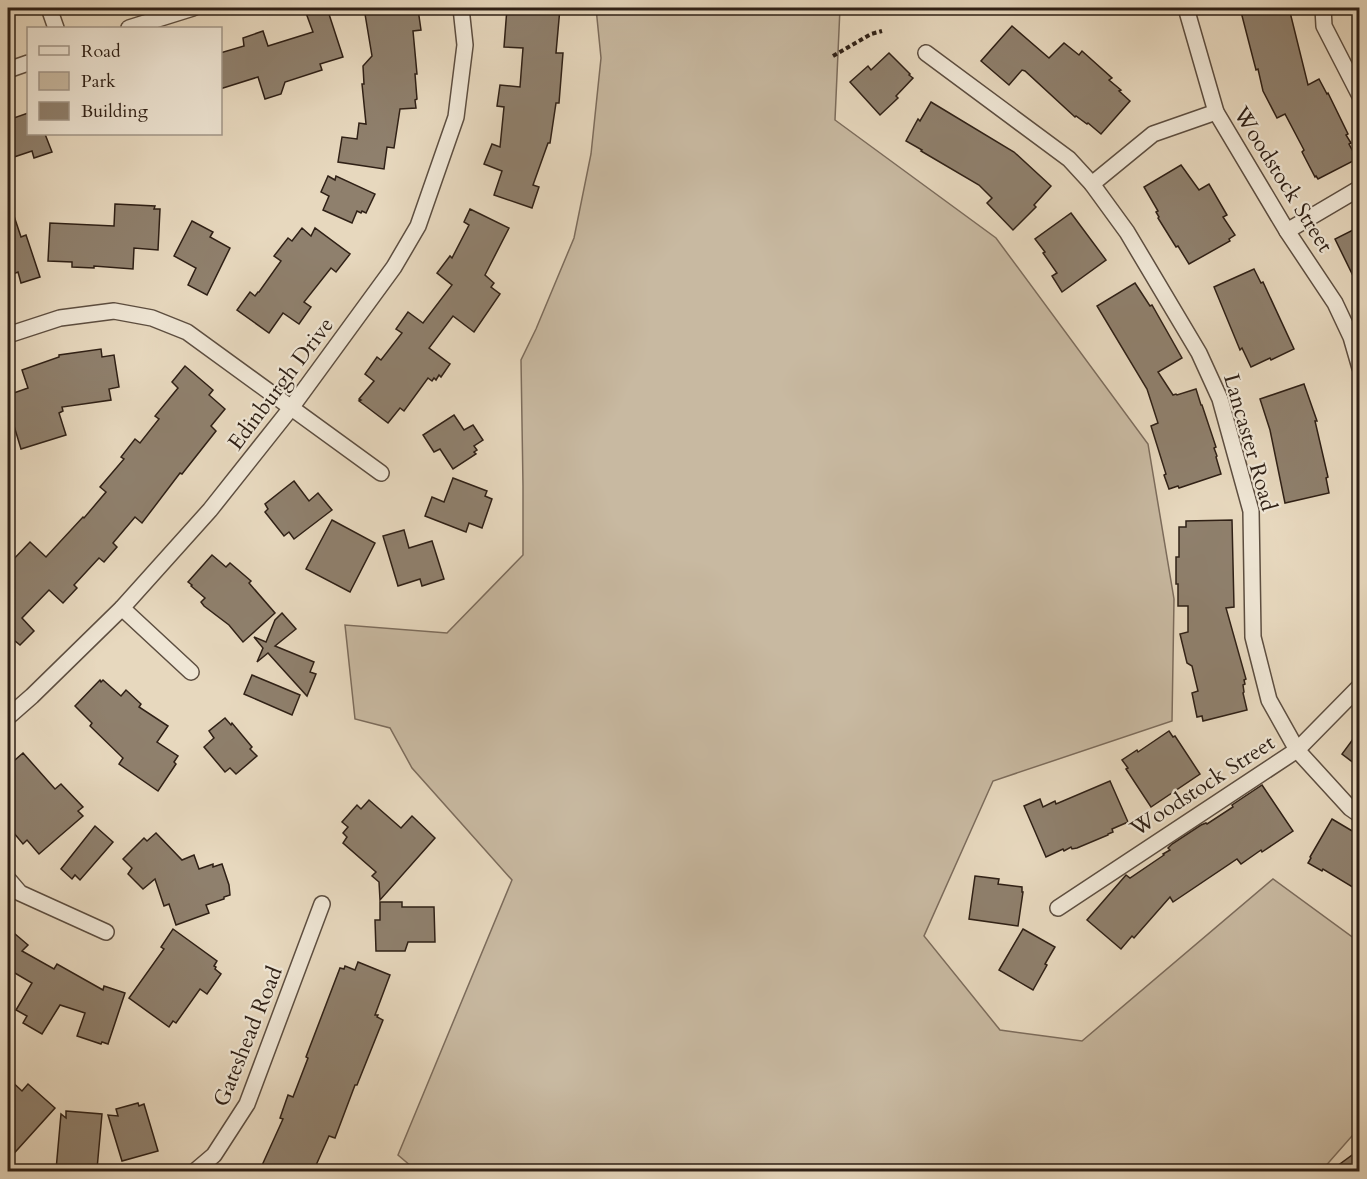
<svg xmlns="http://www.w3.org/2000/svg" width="1367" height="1179" font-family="Cardo,serif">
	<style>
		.green { fill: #c8b9a1; stroke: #7c6c5c; stroke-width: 1.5 }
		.building { fill: #8f806d; stroke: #2f2016; stroke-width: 1.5 }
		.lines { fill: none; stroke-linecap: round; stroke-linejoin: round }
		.minor-casing { stroke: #5d4e40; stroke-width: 18 }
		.path { stroke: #2f2016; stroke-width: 4; stroke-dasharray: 4.5 3; stroke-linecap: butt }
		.minor { stroke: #efe6d5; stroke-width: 15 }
		.labels { text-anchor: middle; stroke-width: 4.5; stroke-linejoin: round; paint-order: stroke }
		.street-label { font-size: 22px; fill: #2f2016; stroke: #efe6d5 }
	</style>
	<rect width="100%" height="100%" fill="#e7d8be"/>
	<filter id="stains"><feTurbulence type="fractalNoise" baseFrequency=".00333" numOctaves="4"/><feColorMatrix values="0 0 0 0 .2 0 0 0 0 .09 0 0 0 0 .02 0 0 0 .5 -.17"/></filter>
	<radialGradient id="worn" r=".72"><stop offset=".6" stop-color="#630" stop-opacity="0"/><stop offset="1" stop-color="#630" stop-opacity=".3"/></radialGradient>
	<path class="green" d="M 596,8 L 840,8 L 835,120 L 996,238 L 1148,444 L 1174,599 L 1172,721 L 993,781 L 924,936 L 1000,1030 L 1082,1041 L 1273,879 L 1359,942 L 1359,1128 L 1323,1169 L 1319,1172 L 418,1172 L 398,1155 L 512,880 L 412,768 L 390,728 L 355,719 L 345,625 L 447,633 L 523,555 L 523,486 L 521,360 L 536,329 L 574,238 L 591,154 L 601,58 Z"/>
	<g class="building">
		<path d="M 324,8 L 327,8 L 343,57 L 320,64 L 322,70 L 285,82 L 281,94 L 265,99 L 258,77 L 220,89 L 220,53 L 244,46 L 243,38 L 263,31 L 268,46 L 313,32 L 306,13 Z"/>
		<path d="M 364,8 L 392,8 L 386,14 L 418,9 L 421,30 L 413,31 L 417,74 L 415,74 L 417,99 L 415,100 L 416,108 L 400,109 L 394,148 L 387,147 L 384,169 L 338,162 L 342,137 L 357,139 L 359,123 L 366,124 L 362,84 L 364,84 L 363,66 L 372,56 Z"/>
		<path d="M 507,8 L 560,8 L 556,53 L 563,53 L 559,103 L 556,103 L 550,143 L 548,143 L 533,185 L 539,187 L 532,208 L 494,195 L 502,171 L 484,164 L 492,144 L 500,147 L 504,107 L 497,106 L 500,85 L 520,87 L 523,48 L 504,47 Z"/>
		<path d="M 1240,8 L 1289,8 L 1308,85 L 1319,79 L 1327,94 L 1328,93 L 1348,134 L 1346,135 L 1351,143 L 1349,144 L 1357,159 L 1318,179 L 1316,176 L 1315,177 L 1302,152 L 1304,150 L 1285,114 L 1277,118 L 1263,91 L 1258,69 L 1256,70 Z"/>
		<path d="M 1012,26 L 1049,58 L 1064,43 L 1079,55 L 1082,51 L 1112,78 L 1109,80 L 1121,90 L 1119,91 L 1130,101 L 1101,134 L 1088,123 L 1087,124 L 1076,116 L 1075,117 L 1025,71 L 1022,70 L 1009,85 L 981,61 Z"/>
		<path d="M 889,53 L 910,74 L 909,75 L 913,78 L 896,96 L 898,98 L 880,115 L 850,82 L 868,66 L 871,70 Z"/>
		<path d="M 931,102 L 1014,152 L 1051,186 L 1034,205 L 1036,207 L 1013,230 L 987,203 L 992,198 L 979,185 L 921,151 L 922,150 L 906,141 L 918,119 L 920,121 Z"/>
		<path d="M 28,113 L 28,134 L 45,134 L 52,152 L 34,158 L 32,151 L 14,157 L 8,139 L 8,120 Z"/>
		<path d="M 1181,165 L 1199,190 L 1209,184 L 1227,215 L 1223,217 L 1235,235 L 1229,239 L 1230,241 L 1189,264 L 1178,246 L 1176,247 L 1158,218 L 1159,217 L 1156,212 L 1158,211 L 1144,187 Z"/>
		<path d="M 328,176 L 335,180 L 336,176 L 375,194 L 366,213 L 362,211 L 361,213 L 357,211 L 352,223 L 323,210 L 329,196 L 321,192 Z"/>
		<path d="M 8,204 L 10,204 L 21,237 L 26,235 L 40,277 L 21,283 L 18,272 L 8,276 Z"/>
		<path d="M 115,204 L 155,206 L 154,209 L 160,209 L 158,250 L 134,248 L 133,269 L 94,266 L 94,268 L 72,267 L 72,262 L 48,261 L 50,223 L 114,226 Z"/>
		<path d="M 470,209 L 509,228 L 485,275 L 494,283 L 491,287 L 500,294 L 474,332 L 453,316 L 429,348 L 450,364 L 441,377 L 439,375 L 436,380 L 434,378 L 432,381 L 428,378 L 404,411 L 400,408 L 388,423 L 359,401 L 361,400 L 359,399 L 374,381 L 365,374 L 377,357 L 381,360 L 402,333 L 396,329 L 408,312 L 423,323 L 452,285 L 437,273 L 450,256 L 452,258 L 469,225 L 464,222 Z"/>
		<path d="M 1071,213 L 1106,260 L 1062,292 L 1052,276 L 1057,273 L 1043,253 L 1045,252 L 1035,239 Z"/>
		<path d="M 192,221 L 213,232 L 210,237 L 230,248 L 207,295 L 188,285 L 196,268 L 174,256 Z"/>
		<path d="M 1359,227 L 1359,288 L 1335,239 Z"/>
		<path d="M 302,228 L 311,236 L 315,228 L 350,254 L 336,272 L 331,268 L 304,302 L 311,307 L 299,324 L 283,313 L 269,333 L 237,310 L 250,292 L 255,296 L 258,292 L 259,292 L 281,261 L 274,256 L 288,238 L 292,241 Z"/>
		<path d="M 1254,269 L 1261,283 L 1263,282 L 1294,349 L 1271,360 L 1270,358 L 1251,367 L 1242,348 L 1240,350 L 1214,287 Z"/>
		<path d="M 1135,283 L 1150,306 L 1152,305 L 1182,358 L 1158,372 L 1173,395 L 1176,394 L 1177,395 L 1196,389 L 1201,405 L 1202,405 L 1216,447 L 1214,448 L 1217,456 L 1216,457 L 1221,474 L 1179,488 L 1178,486 L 1169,489 L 1164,475 L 1166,474 L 1151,426 L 1158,423 L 1147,389 L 1097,306 Z"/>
		<path d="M 101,349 L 102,357 L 114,355 L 119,387 L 109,389 L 111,400 L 62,407 L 63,411 L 59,413 L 66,435 L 21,449 L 8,406 L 8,395 L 28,388 L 22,370 L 59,357 L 59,355 Z"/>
		<path d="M 185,366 L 213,390 L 209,395 L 225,409 L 211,426 L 216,431 L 182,474 L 180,473 L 142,523 L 135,517 L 113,543 L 117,547 L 104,562 L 99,558 L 74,585 L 77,588 L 63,603 L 49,590 L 22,618 L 34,631 L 20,645 L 15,641 L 8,648 L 8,565 L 30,542 L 46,557 L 83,517 L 84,518 L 106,492 L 100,487 L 124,459 L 121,457 L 135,439 L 140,443 L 159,419 L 155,416 L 178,388 L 172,382 Z"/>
		<path d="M 1304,384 L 1317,421 L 1315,421 L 1328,477 L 1326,478 L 1329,493 L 1285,503 L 1270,430 L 1260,399 Z"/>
		<path d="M 454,415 L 464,430 L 473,425 L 483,440 L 474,446 L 477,450 L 474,452 L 476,454 L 453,469 L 440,449 L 434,452 L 423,435 Z"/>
		<path d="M 453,478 L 487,491 L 485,496 L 492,499 L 482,528 L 469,523 L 466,532 L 425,516 L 432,497 L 444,502 Z"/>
		<path d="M 294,481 L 309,501 L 318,493 L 332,510 L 294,539 L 289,532 L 284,536 L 265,512 L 268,509 L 265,504 Z"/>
		<path d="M 332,520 L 375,543 L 350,592 L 306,569 Z"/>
		<path d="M 1232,520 L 1234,607 L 1226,608 L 1246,679 L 1244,680 L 1245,684 L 1243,685 L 1244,692 L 1243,693 L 1247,710 L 1203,721 L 1202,716 L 1197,717 L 1192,693 L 1198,691 L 1192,666 L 1187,663 L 1180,634 L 1188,632 L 1188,606 L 1178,606 L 1178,584 L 1176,584 L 1176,557 L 1179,557 L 1179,527 L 1186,527 L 1186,521 Z"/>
		<path d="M 404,530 L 409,548 L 432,541 L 444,579 L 422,586 L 420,579 L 398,586 L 383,536 Z"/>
		<path d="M 212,555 L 226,567 L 230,563 L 251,581 L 249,583 L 275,613 L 243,642 L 229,625 L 204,606 L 201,602 L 205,598 L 191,586 L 192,585 L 188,582 Z"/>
		<path d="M 282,613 L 296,629 L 275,646 L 314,662 L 310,672 L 316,674 L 307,696 L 268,653 L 257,662 L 263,648 L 254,637 L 266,642 L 275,620 Z"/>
		<path d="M 252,675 L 300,695 L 292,715 L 244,694 Z"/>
		<path d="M 100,680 L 101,682 L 103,680 L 121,696 L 126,690 L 141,704 L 139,707 L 168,726 L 157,742 L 178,756 L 174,762 L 176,764 L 158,791 L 119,764 L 123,758 L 90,726 L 92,723 L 75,706 Z"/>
		<path d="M 225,718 L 231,725 L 232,723 L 252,747 L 250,749 L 257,756 L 236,774 L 230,768 L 225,772 L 204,747 L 214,738 L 209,731 Z"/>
		<path d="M 1169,731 L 1173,737 L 1175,736 L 1200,774 L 1151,807 L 1126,769 L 1128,768 L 1122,760 L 1137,750 L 1138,752 Z"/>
		<path d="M 1359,731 L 1359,767 L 1342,754 Z"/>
		<path d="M 23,753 L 55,789 L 61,784 L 83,807 L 78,811 L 83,816 L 39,854 L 27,840 L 23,844 L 8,826 L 8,766 Z"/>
		<path d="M 1110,781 L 1128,822 L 1112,829 L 1113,832 L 1108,834 L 1108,835 L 1077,848 L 1072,849 L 1071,847 L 1064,851 L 1063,849 L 1046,857 L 1024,806 L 1040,799 L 1043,807 L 1055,801 L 1056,804 Z"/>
		<path d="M 1262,785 L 1293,831 L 1262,852 L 1261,850 L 1241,864 L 1237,859 L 1173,902 L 1170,897 L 1134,938 L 1132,936 L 1121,949 L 1087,920 L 1126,875 L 1130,878 L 1164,855 L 1163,854 L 1170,850 L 1168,848 L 1172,844 L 1201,825 L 1206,823 L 1207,824 L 1233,807 L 1232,805 Z"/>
		<path d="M 369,800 L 401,828 L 412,816 L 435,838 L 380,900 L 379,882 L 372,876 L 376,872 L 343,843 L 347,837 L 343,833 L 348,827 L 342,822 L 357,805 L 361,809 Z"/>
		<path d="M 1332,819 L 1359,835 L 1359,891 L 1323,869 L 1322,871 L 1308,863 L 1311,858 L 1310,857 Z"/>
		<path d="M 95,826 L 113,842 L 80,880 L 75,875 L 72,879 L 61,869 Z"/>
		<path d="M 156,833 L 182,860 L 194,855 L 199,869 L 213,864 L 213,867 L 222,864 L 229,885 L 230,895 L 224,897 L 224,899 L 206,905 L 209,913 L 176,925 L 169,904 L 164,906 L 155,879 L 143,889 L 128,874 L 132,868 L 123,859 L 144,838 L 147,841 Z"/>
		<path d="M 975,876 L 999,879 L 998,884 L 1022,887 L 1022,892 L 1023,892 L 1018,926 L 969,919 Z"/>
		<path d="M 380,902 L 402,902 L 402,907 L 434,907 L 435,942 L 408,942 L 405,951 L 376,951 L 375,920 L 380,920 Z"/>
		<path d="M 8,928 L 28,945 L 22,951 L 54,969 L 57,964 L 103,990 L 104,986 L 125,993 L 108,1044 L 102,1042 L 101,1044 L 77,1036 L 85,1013 L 60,1005 L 42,1034 L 23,1023 L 27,1016 L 16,1010 L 32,983 L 8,969 Z"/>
		<path d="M 173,929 L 217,961 L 214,966 L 216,967 L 215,969 L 221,974 L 207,994 L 200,989 L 176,1023 L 173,1021 L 169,1027 L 129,998 L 164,949 L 161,947 Z"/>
		<path d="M 1023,929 L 1055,947 L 1045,964 L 1047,965 L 1033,990 L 999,970 Z"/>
		<path d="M 358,962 L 390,975 L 375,1015 L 378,1015 L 377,1017 L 383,1020 L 357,1085 L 355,1085 L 335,1138 L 329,1136 L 313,1172 L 259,1172 L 283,1119 L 280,1118 L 288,1095 L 293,1097 L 308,1058 L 306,1057 L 340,968 L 344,969 L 345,966 L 355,970 Z"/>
		<path d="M 8,1078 L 22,1091 L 28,1084 L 55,1108 L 8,1160 Z"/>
		<path d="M 138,1103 L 139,1106 L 144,1104 L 158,1151 L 122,1161 L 108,1115 L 118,1116 L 116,1109 Z"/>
		<path d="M 66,1111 L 102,1114 L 97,1169 L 79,1168 L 79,1172 L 56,1170 L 61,1114 L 66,1118 Z"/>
		<path d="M 1359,1150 L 1359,1172 L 1329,1172 Z"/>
	</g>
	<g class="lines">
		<g class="minor-casing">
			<g id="minor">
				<path d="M 49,8 L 56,28"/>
				<path d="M 1186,8 L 1216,112 L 1287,231 L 1335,303 L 1351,337 L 1360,368"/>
				<path d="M 1323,8 L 1324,26 L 1360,96"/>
				<path d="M 129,28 L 193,8"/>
				<path d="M 926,53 L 1069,159 L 1092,184 L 1127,232 L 1199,353 L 1220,399 L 1251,511 L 1253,637 L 1269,700 L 1297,750 L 1350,808 L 1360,815"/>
				<path d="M 8,70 L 28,63"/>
				<path d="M 1092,184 L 1153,134 L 1216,112"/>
				<path d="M 1287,231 L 1360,188"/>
				<path d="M 8,335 L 60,318 L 114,311 L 152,318 L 187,332 L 381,473"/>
				<path d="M 122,608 L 191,672"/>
				<path d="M 8,717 L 32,696 L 122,608 L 210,510 L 291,408 L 394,267 L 418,226 L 456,117 L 465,45 L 461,8"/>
				<path d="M 8,879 L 20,893 L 106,932"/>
				<path d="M 1058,908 L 1297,750 L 1360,686"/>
				<path d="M 194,1172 L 214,1155 L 247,1104 L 322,904"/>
			</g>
		</g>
		<path class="path" d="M 833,56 L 871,34 L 882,31"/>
		<use href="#minor" class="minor"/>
	</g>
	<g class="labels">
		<g class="street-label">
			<text transform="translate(1284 179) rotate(58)" y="8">Woodstock Street</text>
			<text transform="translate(280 383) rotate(-53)" y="8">Edinburgh Drive</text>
			<text transform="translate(1251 442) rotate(74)" y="8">Lancaster Road</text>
			<text transform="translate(1202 785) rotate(-33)" y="8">Woodstock Street</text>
			<text transform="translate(247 1036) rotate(-68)" y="8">Gateshead Road</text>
		</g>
	</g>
	<rect width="1367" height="1179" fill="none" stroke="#e7d8be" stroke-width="30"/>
	<rect x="9" y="9" width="1349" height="1161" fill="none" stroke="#2f2016" stroke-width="3"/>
	<rect x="15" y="15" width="1337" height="1149" fill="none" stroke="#2f2016" stroke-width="1.5"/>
	<rect x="27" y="27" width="195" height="108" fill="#efe6d5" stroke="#a29789" stroke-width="1.5"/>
	<rect x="39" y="46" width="30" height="9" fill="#efe6d5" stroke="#a29789" stroke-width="1.5"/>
	<text x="81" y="57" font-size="18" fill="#2f2016">Road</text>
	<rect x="39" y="72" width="30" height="18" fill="#c8b9a1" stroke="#a29789" stroke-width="1.5"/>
	<text x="81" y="87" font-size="18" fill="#2f2016">Park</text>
	<rect x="39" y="102" width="30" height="18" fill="#8f806d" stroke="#a29789" stroke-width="1.5"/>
	<text x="81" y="117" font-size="18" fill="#2f2016">Building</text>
	<rect width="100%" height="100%" filter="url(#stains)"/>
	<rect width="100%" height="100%" fill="url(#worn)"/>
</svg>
